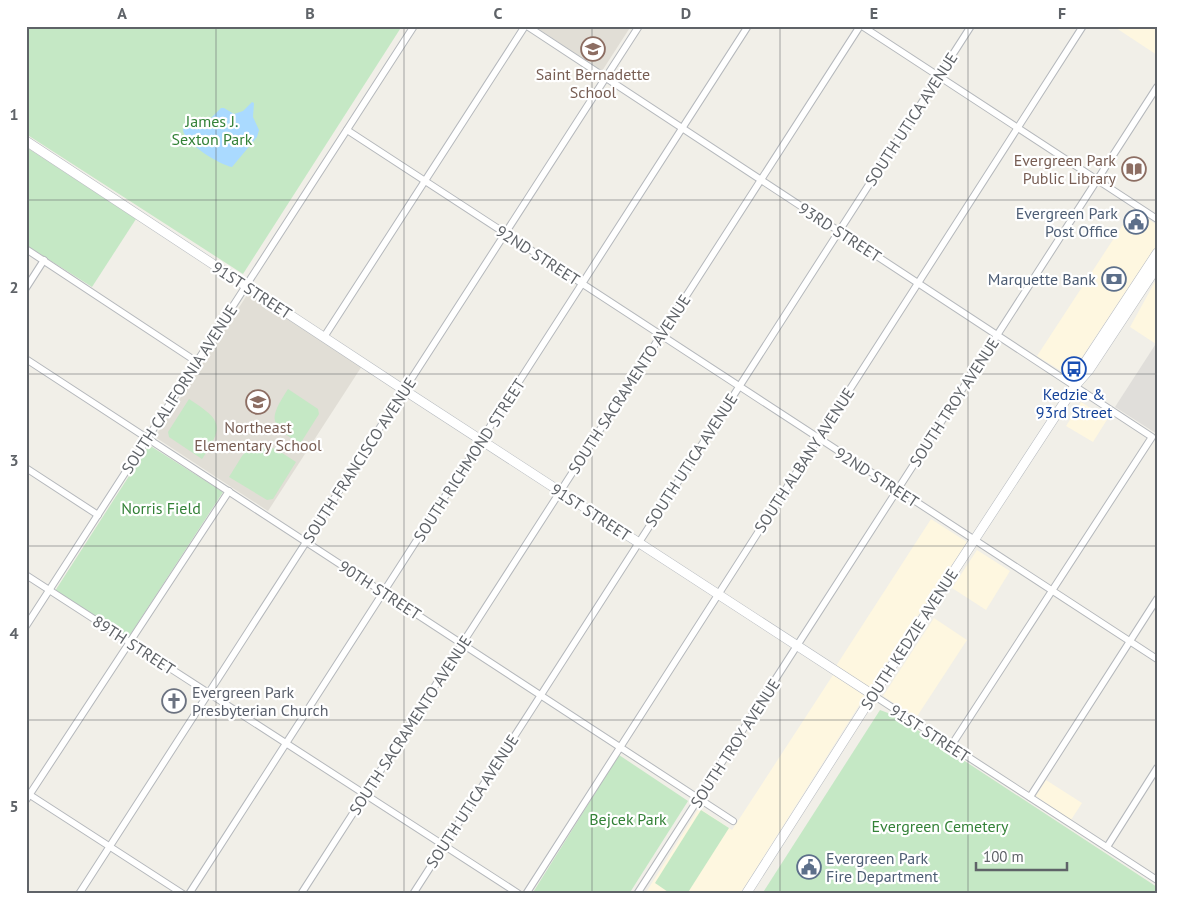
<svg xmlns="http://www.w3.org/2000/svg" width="1183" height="920" font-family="'PT Sans',sans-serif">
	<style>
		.commercial { fill: #fef7e0 }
		.industrial { fill: #e0deda }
		.education { fill: #e1ded6 }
		.green { fill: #c5e8c5 }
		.water { fill: #aadaff }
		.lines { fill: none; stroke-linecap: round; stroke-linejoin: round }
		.street-casing { stroke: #b5b8bc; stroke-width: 8 }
		.secondary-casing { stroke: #b6babf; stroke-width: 10 }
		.street { stroke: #fff; stroke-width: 6 }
		.secondary { stroke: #fff; stroke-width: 9 }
		.grid { fill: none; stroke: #5f6368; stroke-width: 1; stroke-opacity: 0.55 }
		.labels { text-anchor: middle; stroke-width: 4.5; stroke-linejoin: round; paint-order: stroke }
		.education-label { font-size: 16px; fill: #785e54; stroke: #fff }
		.street-label { font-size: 16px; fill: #5f6368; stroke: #fff }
		.park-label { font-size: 16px; fill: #348238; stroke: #fff }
		.service-label { font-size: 16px; fill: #4e5e75; stroke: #fff; text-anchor: end }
		.transit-label { font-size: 16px; fill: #164399; stroke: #fff }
		.worship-label { font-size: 16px; fill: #5b616d; stroke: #fff; text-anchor: start }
		.neatline { fill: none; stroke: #5f6368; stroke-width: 2 }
		.grid-label { font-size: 16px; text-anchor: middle; font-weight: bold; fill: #5f6368 }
	</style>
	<rect width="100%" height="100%" fill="#f1efe8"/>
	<g class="commercial">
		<path d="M 1113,26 L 1157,26 L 1157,55 Z"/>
		<path d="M 1133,209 L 1157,225 L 1157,245 L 1070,375 L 1066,374 L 1037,356 Z"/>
		<path d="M 1157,278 L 1157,342 L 1156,344 L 1130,327 Z"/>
		<path d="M 1081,402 L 1105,417 L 1110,415 L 1093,442 L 1066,426 Z"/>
		<path d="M 931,519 L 967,542 L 870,688 L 836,666 Z"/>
		<path d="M 977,550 L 1010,571 L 986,610 L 952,588 Z"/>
		<path d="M 934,618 L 967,640 L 916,718 L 883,696 Z"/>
		<path d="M 833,675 L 865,696 L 740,894 L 645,894 L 699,808 L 732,830 Z"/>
		<path d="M 1046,780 L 1082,803 L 1071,820 L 1036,796 Z"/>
	</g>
	<path class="industrial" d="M 1157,342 L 1157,434 L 1115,407 Z"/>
	<g class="education">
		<path d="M 534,26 L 631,26 L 602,71 Z"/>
		<path d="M 249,292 L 362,366 L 268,511 L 155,437 Z"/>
	</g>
	<g class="green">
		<path d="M 26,26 L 402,26 L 243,274 L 26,134 Z"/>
		<path d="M 26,147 L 136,219 L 92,287 L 26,245 Z"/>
		<path d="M 288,389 L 318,409 L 319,414 L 300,444 C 269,424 268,420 288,389 Z"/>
		<path d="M 189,399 C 223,421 224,426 202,459 L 169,437 L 168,432 Z"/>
		<path d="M 149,445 L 223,492 L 128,638 L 55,591 Z"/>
		<path d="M 262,445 L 276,449 L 296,462 L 273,499 L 267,500 L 229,477 L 242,456 L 249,448 Z"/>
		<path d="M 880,710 L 896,716 L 1157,887 L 1157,894 L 762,894 Z"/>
		<path d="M 619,755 L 688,801 L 629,894 L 532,894 Z"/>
		<path d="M 701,810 L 729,828 L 687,894 L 671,894 L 655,883 Z"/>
	</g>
	<path class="water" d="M 252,102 L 254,103 L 253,117 L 259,130 L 257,137 L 232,167 C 220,165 182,142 183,129 L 196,122 L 210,119 L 221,108 L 224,108 L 234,114 L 243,111 Z"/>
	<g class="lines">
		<g class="street-casing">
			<g id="street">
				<path d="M 527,26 L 1152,437 L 951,746"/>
				<path d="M 862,26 L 1157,219"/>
				<path d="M 347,130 L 1157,659"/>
				<path d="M 26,249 L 197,362"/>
				<path d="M 26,288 L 44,260"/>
				<path d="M 324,337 L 525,26"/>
				<path d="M 26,359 L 733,821"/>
				<path d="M 26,468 L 98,515"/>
				<path d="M 26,575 L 519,894"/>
				<path d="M 26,626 L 414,26"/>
				<path d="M 873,695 L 1157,880"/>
				<path d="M 30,795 L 183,894"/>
				<path d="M 1030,797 L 1157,599"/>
				<path d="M 26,800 L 229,491"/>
				<path d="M 1107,847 L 1157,768"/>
				<path d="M 79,894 L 639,26"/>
				<path d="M 189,894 L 748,26"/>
				<path d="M 301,894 L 860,26"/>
				<path d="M 413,894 L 971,26"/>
				<path d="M 526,894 L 1083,26"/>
				<path d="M 637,894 L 1157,87"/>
			</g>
		</g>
		<g class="secondary-casing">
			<g id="secondary">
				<path d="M 26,141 L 404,390 L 873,695"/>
				<path d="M 1077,379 L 1084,364 L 1157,253"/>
				<path d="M 746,894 L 873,695 L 1075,386 L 1089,370 L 1157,267"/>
			</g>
		</g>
		<use href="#street" class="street"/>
		<use href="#secondary" class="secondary"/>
	</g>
	<path class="grid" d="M 216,26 L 216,894M 404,26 L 404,894M 592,26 L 592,894M 780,26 L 780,894M 968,26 L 968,894M 26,200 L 1157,200M 26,374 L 1157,374M 26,546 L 1157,546M 26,720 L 1157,720"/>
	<defs>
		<g id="school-ring" transform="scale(1.25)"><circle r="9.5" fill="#fff" stroke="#8d6e63" stroke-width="1.5"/><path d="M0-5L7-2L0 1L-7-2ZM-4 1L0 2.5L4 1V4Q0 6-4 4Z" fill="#8d6e63"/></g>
		<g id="library-ring" transform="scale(1.25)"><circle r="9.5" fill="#fff" stroke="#8d6e63" stroke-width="1.5"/><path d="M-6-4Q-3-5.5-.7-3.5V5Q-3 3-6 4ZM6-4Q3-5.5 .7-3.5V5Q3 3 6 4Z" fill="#8d6e63"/></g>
		<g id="civic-ring" transform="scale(1.25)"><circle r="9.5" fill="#fff" stroke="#5c6f8a" stroke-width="1.5"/><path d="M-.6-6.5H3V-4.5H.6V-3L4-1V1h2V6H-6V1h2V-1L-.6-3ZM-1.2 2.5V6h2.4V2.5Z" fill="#5c6f8a"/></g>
		<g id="bank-ring" transform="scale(1.25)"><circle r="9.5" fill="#fff" stroke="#5c6f8a" stroke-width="1.5"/><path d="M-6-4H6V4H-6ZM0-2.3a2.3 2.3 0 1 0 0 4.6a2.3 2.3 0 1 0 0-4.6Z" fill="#5c6f8a"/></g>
		<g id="bus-ring" transform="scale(1.25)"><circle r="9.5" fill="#fff" stroke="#1a4fb4" stroke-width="1.5"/><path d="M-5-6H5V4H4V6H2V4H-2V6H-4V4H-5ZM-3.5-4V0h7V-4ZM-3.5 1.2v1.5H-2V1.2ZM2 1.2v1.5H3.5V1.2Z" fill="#1a4fb4"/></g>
		<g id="church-ring" transform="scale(1.25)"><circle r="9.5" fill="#fff" stroke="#6b7280" stroke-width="1.5"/><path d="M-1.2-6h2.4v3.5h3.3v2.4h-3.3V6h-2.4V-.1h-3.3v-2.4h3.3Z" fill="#6b7280"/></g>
	</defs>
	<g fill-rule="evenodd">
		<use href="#school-ring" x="593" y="49"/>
		<use href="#library-ring" x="1134" y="169"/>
		<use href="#civic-ring" x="1136" y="222"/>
		<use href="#bank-ring" x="1114" y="279"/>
		<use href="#bus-ring" x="1074" y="369"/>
		<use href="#school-ring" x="258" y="402"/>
		<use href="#church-ring" x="174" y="701"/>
		<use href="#civic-ring" x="809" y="867"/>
	</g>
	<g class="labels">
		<g class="education-label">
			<text x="593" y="80">Saint Bernadette<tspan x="593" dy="18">School</tspan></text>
			<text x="1116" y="166" text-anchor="end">Evergreen Park<tspan x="1116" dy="18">Public Library</tspan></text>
			<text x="258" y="433">Northeast<tspan x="258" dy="18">Elementary School</tspan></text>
		</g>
		<g class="street-label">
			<text transform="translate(911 119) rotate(-57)" y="6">SOUTH UTICA AVENUE</text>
			<text transform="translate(840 232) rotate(33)" y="6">93RD STREET</text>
			<text transform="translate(538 255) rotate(33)" y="6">92ND STREET</text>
			<text transform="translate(252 290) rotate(33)" y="6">91ST STREET</text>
			<text transform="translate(629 384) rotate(-57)" y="6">SOUTH SACRAMENTO AVENUE</text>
			<text transform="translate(179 389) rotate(-57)" y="6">SOUTH CALIFORNIA AVENUE</text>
			<text transform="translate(954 402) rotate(-57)" y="6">SOUTH TROY AVENUE</text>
			<text transform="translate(359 460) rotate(-57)" y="6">SOUTH FRANCISCO AVENUE</text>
			<text transform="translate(469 460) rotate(-57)" y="6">SOUTH RICHMOND STREET</text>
			<text transform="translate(691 460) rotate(-57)" y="6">SOUTH UTICA AVENUE</text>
			<text transform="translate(804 460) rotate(-57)" y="6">SOUTH ALBANY AVENUE</text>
			<text transform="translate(877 477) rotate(33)" y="6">92ND STREET</text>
			<text transform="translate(591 512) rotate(33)" y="6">91ST STREET</text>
			<text transform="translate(380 590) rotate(33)" y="6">90TH STREET</text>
			<text transform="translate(909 639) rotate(-57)" y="6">SOUTH KEDZIE AVENUE</text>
			<text transform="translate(134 645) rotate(33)" y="6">89TH STREET</text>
			<text transform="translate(410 725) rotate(-57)" y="6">SOUTH SACRAMENTO AVENUE</text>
			<text transform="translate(930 733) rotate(33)" y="6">91ST STREET</text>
			<text transform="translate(735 743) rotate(-57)" y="6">SOUTH TROY AVENUE</text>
			<text transform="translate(472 801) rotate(-57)" y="6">SOUTH UTICA AVENUE</text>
		</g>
		<g class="park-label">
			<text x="212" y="127">James J.<tspan x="212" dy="18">Sexton Park</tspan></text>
			<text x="161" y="514">Norris Field</text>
			<text x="628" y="825">Bejcek Park</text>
			<text x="940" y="832">Evergreen Cemetery</text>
		</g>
		<g class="service-label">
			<text x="1118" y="219">Evergreen Park<tspan x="1118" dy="18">Post Office</tspan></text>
			<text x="1096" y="285">Marquette Bank</text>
			<text x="826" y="864" text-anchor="start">Evergreen Park<tspan x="826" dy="18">Fire Department</tspan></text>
		</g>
		<g class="transit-label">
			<text x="1074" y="400">Kedzie &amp;<tspan x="1074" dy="18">93rd Street</tspan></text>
		</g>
		<g class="worship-label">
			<text x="192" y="698">Evergreen Park<tspan x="192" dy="18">Presbyterian Church</tspan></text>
		</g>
	</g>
	<rect width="1183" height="920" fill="none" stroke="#ffffff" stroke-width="55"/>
	<path d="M976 862v8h91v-8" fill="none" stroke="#5f6368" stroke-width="2.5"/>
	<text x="983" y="862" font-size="15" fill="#5f6368" stroke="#ffffff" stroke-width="4" paint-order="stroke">100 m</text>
	<rect x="28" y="28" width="1128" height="864" class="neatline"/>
	<g class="grid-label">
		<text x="122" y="19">A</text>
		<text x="310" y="19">B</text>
		<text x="498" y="19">C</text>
		<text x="686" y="19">D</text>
		<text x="874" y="19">E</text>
		<text x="1062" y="19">F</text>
		<text x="14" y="120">1</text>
		<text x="14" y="293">2</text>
		<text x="14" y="466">3</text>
		<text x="14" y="639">4</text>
		<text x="14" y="812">5</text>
	</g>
</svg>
